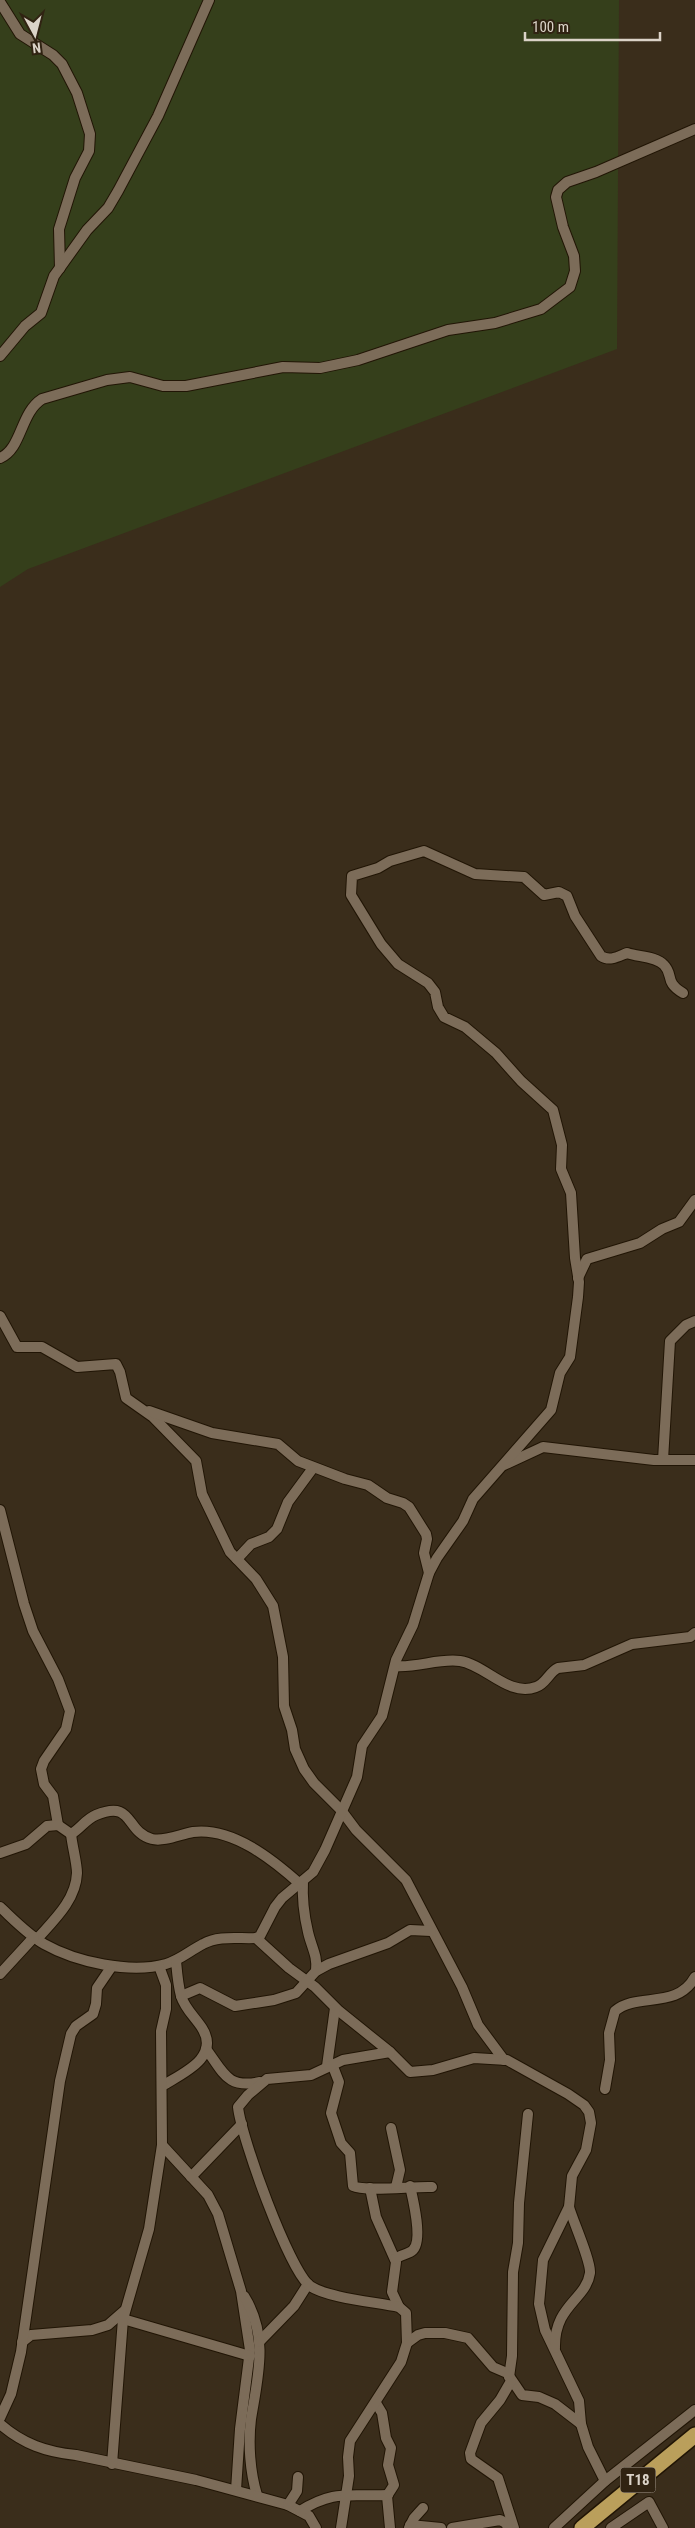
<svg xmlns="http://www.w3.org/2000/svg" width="695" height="2528" font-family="'Roboto Condensed',sans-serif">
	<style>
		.green { fill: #353f1b }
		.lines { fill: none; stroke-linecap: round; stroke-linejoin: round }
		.minor-casing { stroke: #211505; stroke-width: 12 }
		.highway-casing { stroke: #211505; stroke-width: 18 }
		.minor { stroke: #7c6c59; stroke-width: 10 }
		.highway { stroke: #ba9f5b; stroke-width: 15 }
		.labels { text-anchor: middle; stroke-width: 4.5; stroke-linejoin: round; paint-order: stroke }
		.shield { fill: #302312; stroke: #a89e91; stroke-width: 1 }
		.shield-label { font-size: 15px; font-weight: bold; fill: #dbd3c8 }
	</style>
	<rect width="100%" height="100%" fill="#3a2d1b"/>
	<path class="green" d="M 0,0 L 619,0 L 617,349 L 28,569 L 0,587 Z"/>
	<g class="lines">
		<g class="minor-casing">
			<g id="minor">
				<path d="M 0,2 L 20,34 L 53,55 L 62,64 L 77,93 L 90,134 L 89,151 L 75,178 L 59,229 L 60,268"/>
				<path d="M 0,356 L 25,326 L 41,313 L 54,276 L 87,230 L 108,208 L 118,191 L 158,116 L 209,0"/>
				<path d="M 0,458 C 22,449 20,413 42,399 L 107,380 L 130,377 L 163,386 L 186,386 L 283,367 L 320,368 L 358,360 L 448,330 L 495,323 L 541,309 L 570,287 L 575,271 L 574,256 L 563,227 L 556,197 L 558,190 L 567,182 L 596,172 L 695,129"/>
				<path d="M 578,1278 L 587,1259 L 640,1243 L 662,1229 L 679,1222 L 695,1200"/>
				<path d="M 0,1316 L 17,1347 L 42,1347 L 77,1367 L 116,1364 L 120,1372 L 126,1398 L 153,1417 L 196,1461 L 202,1494 L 230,1552 L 256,1579 L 273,1606 L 283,1657 L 284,1706 L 292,1730 L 295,1749 L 304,1769 L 314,1783 L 341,1810 L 356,1830 L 406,1880 L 462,1987 L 478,2025 L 504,2060"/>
				<path d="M 149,1411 L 212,1433 L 278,1444 L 298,1461 L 345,1479 L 368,1485 L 387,1498 L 403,1503 L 409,1507 L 426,1534 L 427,1539 L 424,1553 L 429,1573"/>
				<path d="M 663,1460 L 670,1341 L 686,1325 L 695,1321"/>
				<path d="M 504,1465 L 543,1447 L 654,1460 L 695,1460"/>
				<path d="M 0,1510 L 24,1604 L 33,1631 L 58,1679 L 70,1711 L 66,1729 L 44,1761 L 41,1769 L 44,1784 L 53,1796 L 58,1825"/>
				<path d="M 237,1559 L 251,1544 L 269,1537 L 277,1529 L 288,1502 L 313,1468"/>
				<path d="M 395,1666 C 417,1668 439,1658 460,1661 C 486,1665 508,1697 536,1687 C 546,1684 549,1672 558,1668 L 584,1665 L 632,1644 L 690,1637 L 695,1633"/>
				<path d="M 0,1853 L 26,1844 L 47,1826 L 58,1825 L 71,1834 C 80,1829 86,1819 96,1815 C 134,1799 125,1832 152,1839 C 164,1842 181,1834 193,1832 C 232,1827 272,1859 300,1884"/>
				<path d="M 303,1881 C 302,1899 304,1915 308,1932 C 311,1946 318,1956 316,1971"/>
				<path d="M 0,1907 C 14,1920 27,1934 44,1944 C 76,1962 130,1974 166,1964 C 180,1960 191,1950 203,1944 C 219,1935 239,1939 256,1938 L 260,1936 L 275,1907 L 282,1898 L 313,1872 L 325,1850 L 357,1777 L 362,1746 L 382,1716 L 396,1660 L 413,1625 L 429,1573 L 437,1558 L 463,1521 L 473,1499 L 551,1410 L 560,1373 L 570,1357 L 578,1297 L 579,1282 L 575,1258 L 571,1193 L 561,1169 L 562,1145 L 553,1110 L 521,1081 L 496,1053 L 465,1027 L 444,1017 L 438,1007 L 435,992 L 428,983 L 398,964 L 381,944 L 351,895 L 352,876 L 378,868 L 390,861 L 424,851 L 475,874 L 524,877 L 544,895 L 559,892 L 567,896 L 575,916 L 601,956 C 610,962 619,956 627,953 C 638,957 656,956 664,965 C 674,975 664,982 683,993"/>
				<path d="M 256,1938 L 289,1968 L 315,1987 L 339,2011 L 390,2052 L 410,2072 L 433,2070 L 474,2058 L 507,2060 L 568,2094 L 584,2105 L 589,2112 L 591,2123 L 586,2150 L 572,2176 L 569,2207 L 543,2260 L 539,2304 L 545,2330 L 579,2401 L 581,2424 L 588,2447 L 605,2481"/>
				<path d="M 37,1939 C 54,1920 76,1900 77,1873 C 77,1863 72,1845 71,1834"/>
				<path d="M 0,1974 L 34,1937"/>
				<path d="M 181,1996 L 200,1988 L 235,2006 L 274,2000 L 296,1993 L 316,1971 L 329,1964 L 388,1943 L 410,1930 L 431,1931"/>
				<path d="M 206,2049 C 224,2073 227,2089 260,2082"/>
				<path d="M 332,2064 L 339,2082 L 331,2113 L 341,2143 L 350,2153 L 353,2186 C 365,2192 415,2186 432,2187"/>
				<path d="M 327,2066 L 335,2008"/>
				<path d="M 162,2086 C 181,2074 221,2058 202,2028 C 195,2017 185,2009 181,1996 C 178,1985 177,1972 176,1961"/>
				<path d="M 605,2089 L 610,2060 L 609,2033 L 615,2011 C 637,1992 677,2010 695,1977"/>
				<path d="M 391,2128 L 400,2170 L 396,2187"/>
				<path d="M 162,2145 L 208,2195 L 218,2214 L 241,2291 L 250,2350 L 240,2429 L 236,2490"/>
				<path d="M 191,2177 L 242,2124"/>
				<path d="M 370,2188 L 376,2217 L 396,2262 L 392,2292 L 399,2307"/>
				<path d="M 395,2259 C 400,2255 409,2254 413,2250 C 423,2240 413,2199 410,2186"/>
				<path d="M 244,2296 C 269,2336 258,2376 251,2419 C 248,2443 250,2472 257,2495"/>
				<path d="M 123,2319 L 250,2356"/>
				<path d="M 22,2342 L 31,2335 L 92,2330 L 108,2325 L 124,2311"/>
				<path d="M 259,2342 L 294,2306 L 308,2284"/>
				<path d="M 407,2343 L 418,2335 L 425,2333 L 445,2333 L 468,2338 L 493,2367 L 507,2373 L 522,2395 L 539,2397 L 555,2404 L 581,2424"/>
				<path d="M 555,2348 C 554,2305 586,2300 590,2273 C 591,2261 573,2221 569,2207"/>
				<path d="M 509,2377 L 512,2356 L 513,2272 L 518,2243 L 519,2203 L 528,2114"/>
				<path d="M 511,2381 L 500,2400 L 481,2423 L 470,2453 L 471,2459 L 498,2478 L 514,2528"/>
				<path d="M 376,2403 L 382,2413 L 386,2438 L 391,2448 L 388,2465 L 394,2485 L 387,2496 L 390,2528"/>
				<path d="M 0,2418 L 11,2394 L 21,2352 L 60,2081 L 71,2034 L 76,2026 L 93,2014 L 96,2004 L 97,1988 L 112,1966"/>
				<path d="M 0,2424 C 23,2444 46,2452 76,2455 L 196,2480 L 288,2505 L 309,2516 L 316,2528"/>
				<path d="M 112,2464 L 123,2319 L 149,2229 L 162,2145 L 161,2031 L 166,2009 L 166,1985 L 159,1966"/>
				<path d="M 288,2505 L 297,2491 L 298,2477"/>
				<path d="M 300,2511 C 335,2489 349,2497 388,2495"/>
				<path d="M 410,2525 L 441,2528"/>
				<path d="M 341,2528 L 349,2476 L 348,2457 L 350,2441 L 401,2362 L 407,2343 L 406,2313 L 399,2307 C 376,2302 328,2298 310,2286 C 289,2270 241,2137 238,2107 L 248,2095 L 267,2079 L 311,2075 L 343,2060 L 390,2052"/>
				<path d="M 409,2528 L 414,2518 L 423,2508"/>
				<path d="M 452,2528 L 500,2520 L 506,2523 L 508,2528"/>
				<path d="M 554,2528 L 605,2481 L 695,2410"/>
				<path d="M 611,2528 L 649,2502 L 663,2528"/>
			</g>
		</g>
		<g class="highway-casing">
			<path id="highway" d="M 582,2528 L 695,2435"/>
		</g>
		<use href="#minor" class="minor"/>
		<use href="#highway" class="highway"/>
	</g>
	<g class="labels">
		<rect class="shield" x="620.5" y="2467.5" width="35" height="25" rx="4"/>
		<g class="shield-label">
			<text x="638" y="2485">T18</text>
		</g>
	</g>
	<g transform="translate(35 35) rotate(173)" stroke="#302312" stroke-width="4" paint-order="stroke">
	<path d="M0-4L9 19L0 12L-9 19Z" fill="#dbd3c8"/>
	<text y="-8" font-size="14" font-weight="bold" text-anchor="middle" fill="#dbd3c8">N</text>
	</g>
	<path d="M525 32v8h135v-8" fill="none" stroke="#dbd3c8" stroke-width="2.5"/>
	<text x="532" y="32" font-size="15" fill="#dbd3c8" stroke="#302312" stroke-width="4" paint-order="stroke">100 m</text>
</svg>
